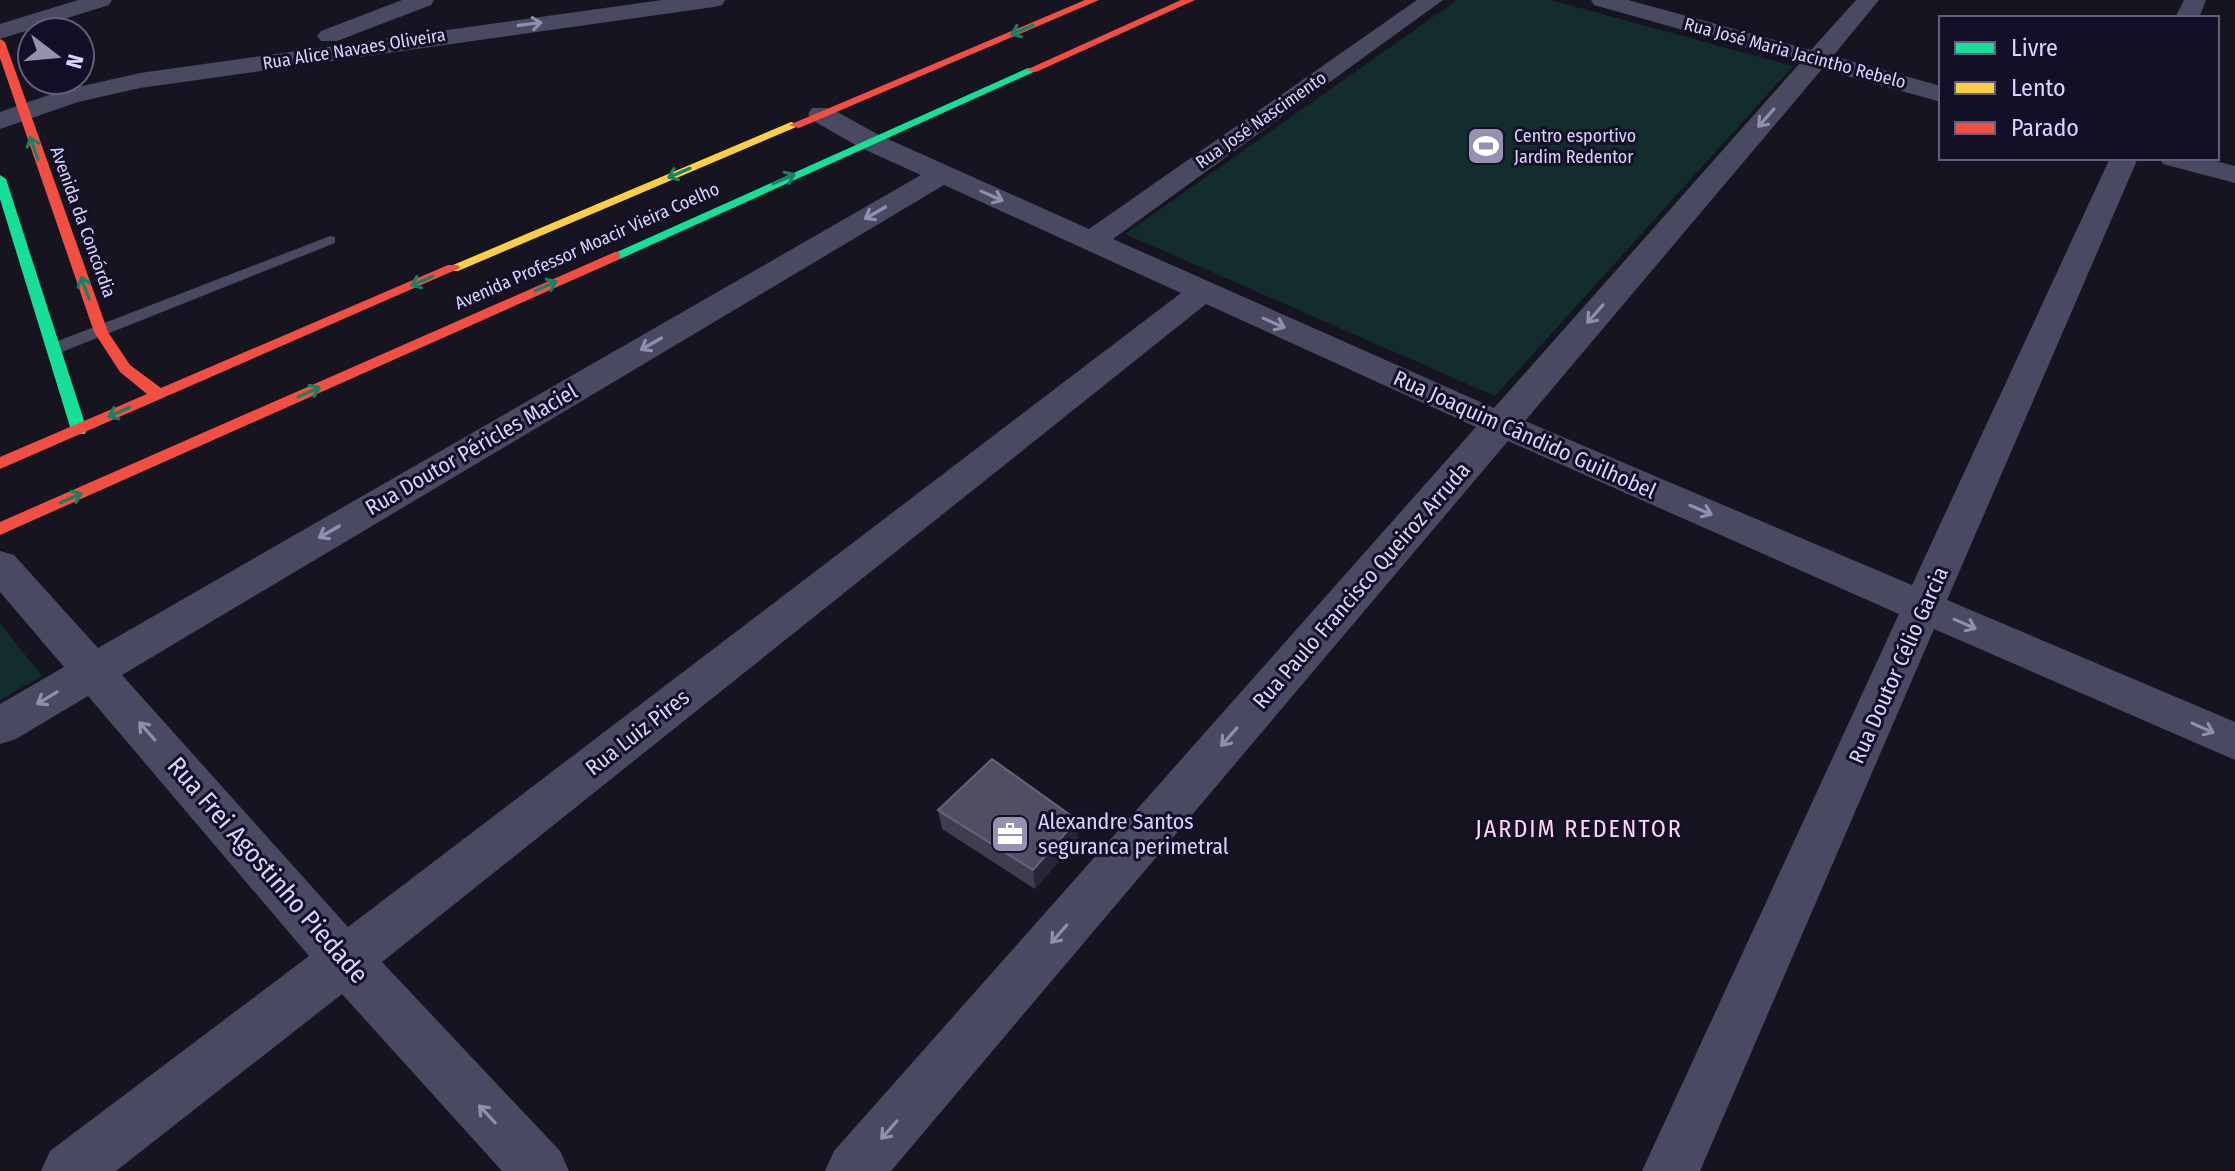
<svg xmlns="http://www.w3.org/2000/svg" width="2235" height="1171" font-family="'Fira Sans Condensed',sans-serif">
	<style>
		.green { fill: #132c2d }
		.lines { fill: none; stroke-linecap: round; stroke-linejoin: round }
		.lane { fill: #4a4962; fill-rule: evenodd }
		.street { fill: #4a4962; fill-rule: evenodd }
		.fast { fill: #16e098; fill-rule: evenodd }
		.slow { fill: #ffcf43; fill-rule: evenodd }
		.jam { fill: #f24e42; fill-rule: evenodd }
		.wall { fill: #403d50 }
		.shaded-wall { fill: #282635 }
		.building { fill: #504e63; stroke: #66637b; stroke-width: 2 }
		.oneway { stroke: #928eb0 }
		.oneway2 { stroke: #158265 }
		.labels { text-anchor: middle; stroke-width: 6; stroke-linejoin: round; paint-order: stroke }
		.far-street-label { font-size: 18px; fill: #d9d4ff; stroke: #130f26 }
		.far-poi-label { font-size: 18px; fill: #d9d4ff; stroke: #130f26; text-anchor: start }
		.street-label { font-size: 22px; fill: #d9d4ff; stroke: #130f26 }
		.poi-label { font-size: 22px; fill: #d9d4ff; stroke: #130f26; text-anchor: start }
		.neighbourhood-label { font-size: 24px; letter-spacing: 2px; fill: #ffd6f0; stroke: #130f26 }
		.near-street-label { font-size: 26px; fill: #d9d4ff; stroke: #130f26 }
	</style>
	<rect width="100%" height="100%" fill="#161421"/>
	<g class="green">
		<path d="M 1457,0 L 1551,0 L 1793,66 L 1495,396 L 1125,234 Z"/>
		<path d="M 0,623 L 42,676 L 0,700 Z"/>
	</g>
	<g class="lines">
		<path class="lane" d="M 330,236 L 335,237 L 335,243 L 62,352 L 56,353 L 48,348 L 50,344 Z"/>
		<g class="street">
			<path d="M 78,0 L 112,0 L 109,5 L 0,39 L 0,24 Z"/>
			<path d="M 402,0 L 434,0 L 431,5 L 337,41 L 321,41 L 317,36 L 321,31 Z"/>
			<path d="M 662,0 L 725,0 L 722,5 L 714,7 L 140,88 L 78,102 L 0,129 L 0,112 L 60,91 L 140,73 Z"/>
			<path d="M 1417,0 L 1443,0 L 1113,239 L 1494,408 L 1800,63 L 1594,5 L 1591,0 L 1628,0 L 1811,50 L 1856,0 L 1879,0 L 1833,56 L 1941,86 L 1941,102 L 1822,69 L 1525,421 L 1912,585 L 2110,158 L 2138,158 L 1947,600 L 2235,722 L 2235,760 L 1934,629 L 1700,1171 L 1642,1171 L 1899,614 L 1508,441 L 891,1171 L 825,1171 L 834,1151 L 1476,427 L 1206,304 L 382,962 L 560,1151 L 569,1171 L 502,1171 L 342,994 L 116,1171 L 41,1171 L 50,1151 L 309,956 L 88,696 L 16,739 L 0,744 L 0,704 L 64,667 L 0,592 L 0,551 L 14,555 L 98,648 L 921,175 L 859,147 L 812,120 L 808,114 L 812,108 L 830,108 L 879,135 L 1089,229 ZM 944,185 L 1181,293 L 348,927 L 122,675 Z"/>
			<path d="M 2184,0 L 2206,0 L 2199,18 L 2175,18 Z"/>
			<path d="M 2159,158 L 2204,158 L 2235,166 L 2235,183 L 2163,164 Z"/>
		</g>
		<g class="fast">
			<path d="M 1028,68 L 1038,70 L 620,259 L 610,259 L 608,256 Z"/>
			<path d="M 0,175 L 6,179 L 87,430 L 85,434 L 73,434 L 71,430 L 0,199 Z"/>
		</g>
		<path class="slow" d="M 791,122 L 801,125 L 458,271 L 448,271 L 446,268 Z"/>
		<g class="jam">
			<path d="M 1085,0 L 1099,0 L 799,128 L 789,125 Z"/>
			<path d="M 1181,0 L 1195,0 L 1036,72 L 1026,70 Z"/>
			<path d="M 0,39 L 5,42 L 108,332 L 130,365 L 161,388 L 448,265 L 458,265 L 460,268 L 0,469 L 0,457 L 147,394 L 120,372 L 94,332 L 0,58 Z"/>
			<path d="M 615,252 L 620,253 L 620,259 L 0,535 L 0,522 Z"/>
		</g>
	</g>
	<path class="wall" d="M 938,810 L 1078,839 L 1035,889 L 942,829 Z"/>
	<path class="shaded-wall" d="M 1077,820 L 1078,839 L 1035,889 L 1033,870 Z"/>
	<path class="building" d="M 992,759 L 1077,820 L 1033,870 L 938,810 Z"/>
	<defs><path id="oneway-shaft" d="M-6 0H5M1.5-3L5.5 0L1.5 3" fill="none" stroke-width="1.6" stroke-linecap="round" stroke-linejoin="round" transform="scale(2)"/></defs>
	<g class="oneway">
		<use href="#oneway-shaft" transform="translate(530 24) rotate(-7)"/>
		<use href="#oneway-shaft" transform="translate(1766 118) rotate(131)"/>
		<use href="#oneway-shaft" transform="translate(992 196) rotate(24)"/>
		<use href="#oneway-shaft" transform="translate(875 213) rotate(150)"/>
		<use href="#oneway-shaft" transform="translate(1595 314) rotate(131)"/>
		<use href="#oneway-shaft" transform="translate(1274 323) rotate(24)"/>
		<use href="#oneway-shaft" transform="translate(651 344) rotate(150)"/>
		<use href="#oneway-shaft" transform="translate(1701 510) rotate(23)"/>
		<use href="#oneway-shaft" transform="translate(329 532) rotate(150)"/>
		<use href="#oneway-shaft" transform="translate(1965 624) rotate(24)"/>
		<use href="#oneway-shaft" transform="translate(47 698) rotate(149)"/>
		<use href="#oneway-shaft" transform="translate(2203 728) rotate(24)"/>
		<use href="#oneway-shaft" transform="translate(147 731) rotate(-131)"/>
		<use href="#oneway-shaft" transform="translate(1229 737) rotate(131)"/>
		<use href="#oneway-shaft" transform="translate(1059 934) rotate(131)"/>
		<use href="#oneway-shaft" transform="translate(487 1114) rotate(-133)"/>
		<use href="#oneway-shaft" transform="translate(889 1130) rotate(131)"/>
	</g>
	<g class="oneway2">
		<use href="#oneway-shaft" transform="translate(1022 30) rotate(157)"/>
		<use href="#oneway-shaft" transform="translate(34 148) rotate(-109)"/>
		<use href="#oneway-shaft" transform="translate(679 173) rotate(157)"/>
		<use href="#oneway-shaft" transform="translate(784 179) rotate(-24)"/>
		<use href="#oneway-shaft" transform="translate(422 281) rotate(157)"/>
		<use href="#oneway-shaft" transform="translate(546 286) rotate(-24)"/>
		<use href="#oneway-shaft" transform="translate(85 288) rotate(-110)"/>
		<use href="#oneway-shaft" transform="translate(309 392) rotate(-24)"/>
		<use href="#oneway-shaft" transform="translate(119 412) rotate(156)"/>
		<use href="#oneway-shaft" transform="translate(71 498) rotate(-24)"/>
	</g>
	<defs>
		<g id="stadium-square" transform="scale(2)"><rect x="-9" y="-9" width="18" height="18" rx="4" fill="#9591b1" stroke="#130f26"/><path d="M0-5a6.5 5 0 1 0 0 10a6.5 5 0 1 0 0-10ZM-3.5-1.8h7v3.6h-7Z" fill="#fff"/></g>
		<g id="office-square" transform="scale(2)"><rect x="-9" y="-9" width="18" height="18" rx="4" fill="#9591b1" stroke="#130f26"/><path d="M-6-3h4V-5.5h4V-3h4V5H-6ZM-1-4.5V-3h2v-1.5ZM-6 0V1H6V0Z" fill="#fff"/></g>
	</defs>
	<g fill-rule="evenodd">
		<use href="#stadium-square" x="1486" y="146"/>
		<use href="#office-square" x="1010" y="834"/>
	</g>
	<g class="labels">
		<g class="far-street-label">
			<text transform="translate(354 49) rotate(-9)" y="6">Rua Alice Navaes Oliveira</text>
			<text transform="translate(1795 53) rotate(15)" y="6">Rua José Maria Jacintho Rebelo</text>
			<text transform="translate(1261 120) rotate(-35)" y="6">Rua José Nascimento</text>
			<text transform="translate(83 222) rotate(70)" y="6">Avenida da Concórdia</text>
			<text transform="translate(587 246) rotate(-24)" y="6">Avenida Professor Moacir Vieira Coelho</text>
		</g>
		<g class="far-poi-label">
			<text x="1514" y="142">Centro esportivo<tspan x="1514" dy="21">Jardim Redentor</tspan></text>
		</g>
		<g class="street-label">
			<text transform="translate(1525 434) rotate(24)" y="8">Rua Joaquim Cândido Guilhobel</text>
			<text transform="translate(471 449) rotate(-30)" y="8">Rua Doutor Péricles Maciel</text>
			<text transform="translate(1361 585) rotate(-49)" y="8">Rua Paulo Francisco Queiroz Arruda</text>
			<text transform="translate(1898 665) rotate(-66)" y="8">Rua Doutor Célio Garcia</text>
			<text transform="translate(637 732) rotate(-38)" y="8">Rua Luiz Pires</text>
		</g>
		<g class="poi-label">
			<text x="1038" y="829">Alexandre Santos<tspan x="1038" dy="25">seguranca perimetral</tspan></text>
		</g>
		<g class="neighbourhood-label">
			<text x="1579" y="837">JARDIM REDENTOR</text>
		</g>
		<g class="near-street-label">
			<text transform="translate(268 870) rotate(49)" y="9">Rua Frei Agostinho Piedade</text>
		</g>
	</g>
	<rect x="1939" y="16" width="280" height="144" fill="#130f26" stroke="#625e7d" stroke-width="2"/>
	<rect x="1955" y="42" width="40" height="12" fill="#16e098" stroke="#625e7d" stroke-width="2"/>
	<text x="2011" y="56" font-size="24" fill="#d9d4ff">Livre</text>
	<rect x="1955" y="82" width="40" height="12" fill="#ffcf43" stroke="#625e7d" stroke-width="2"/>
	<text x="2011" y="96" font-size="24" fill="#d9d4ff">Lento</text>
	<rect x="1955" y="122" width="40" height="12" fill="#f24e42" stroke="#625e7d" stroke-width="2"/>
	<text x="2011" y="136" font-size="24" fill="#d9d4ff">Parado</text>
	<g transform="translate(56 56) rotate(106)"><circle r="38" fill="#130f26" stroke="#625e7d" stroke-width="2"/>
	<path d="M0-6L14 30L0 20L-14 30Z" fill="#9591b1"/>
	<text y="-12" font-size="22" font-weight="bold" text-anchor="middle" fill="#d9d4ff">N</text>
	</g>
</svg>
